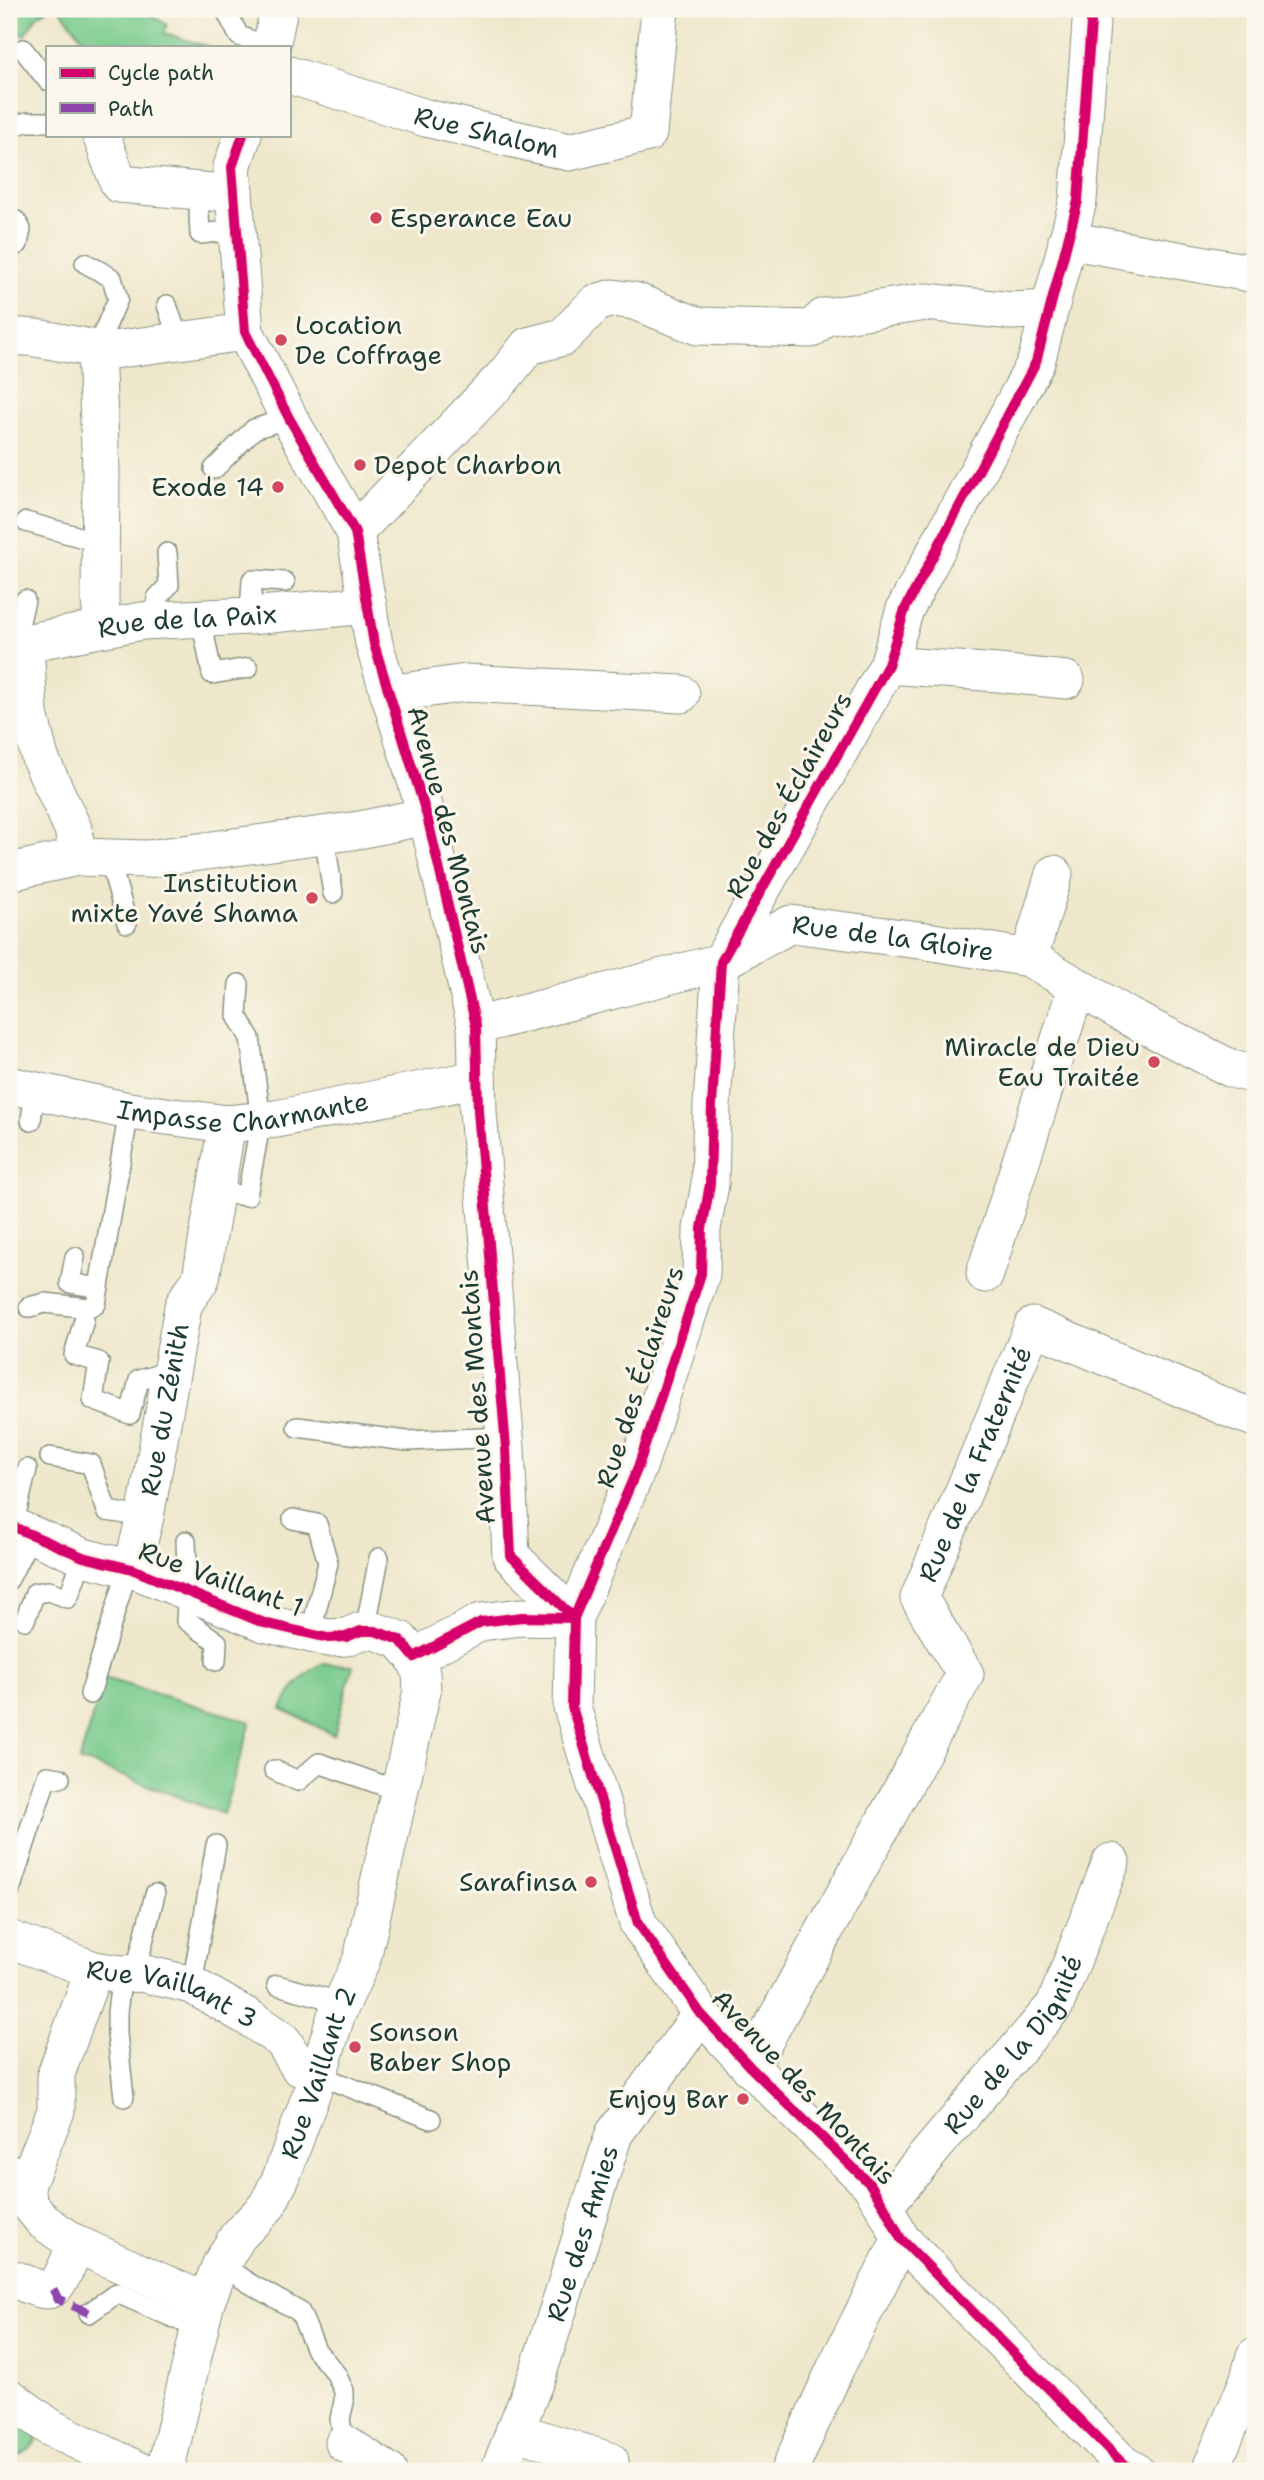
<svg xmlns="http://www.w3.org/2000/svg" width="1264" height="2480" font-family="'Shantell Sans',sans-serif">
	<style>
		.green { fill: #78ca8c; stroke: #4c8460; stroke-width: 2 }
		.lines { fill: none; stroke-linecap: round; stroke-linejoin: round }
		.lane-casing { stroke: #879280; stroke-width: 22 }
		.street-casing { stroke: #879280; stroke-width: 39 }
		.lane { stroke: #fff; stroke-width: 19 }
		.street { stroke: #fff; stroke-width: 37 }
		.quiet { stroke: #8e44ad; stroke-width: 9; stroke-dasharray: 18 9; stroke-linecap: butt }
		.cycleway-casing { stroke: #fbf7ec; stroke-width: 15 }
		.cycleway { stroke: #d6006c; stroke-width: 10 }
		.poi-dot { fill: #d1495b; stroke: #fbf7ec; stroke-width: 2.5 }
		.labels { text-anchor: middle; stroke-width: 6; stroke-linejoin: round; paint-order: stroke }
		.street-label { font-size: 26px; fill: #1f3d34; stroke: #fbf7ec }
		.poi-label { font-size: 26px; fill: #1f3d34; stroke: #fbf7ec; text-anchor: end }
	</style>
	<rect width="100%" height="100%" fill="#fbf7ec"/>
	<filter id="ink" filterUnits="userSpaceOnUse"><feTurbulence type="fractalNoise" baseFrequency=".0143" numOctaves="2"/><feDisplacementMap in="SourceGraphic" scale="14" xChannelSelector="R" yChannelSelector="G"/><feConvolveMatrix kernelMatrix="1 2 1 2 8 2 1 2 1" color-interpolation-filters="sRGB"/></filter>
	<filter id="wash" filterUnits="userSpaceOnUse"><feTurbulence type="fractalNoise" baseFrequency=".00686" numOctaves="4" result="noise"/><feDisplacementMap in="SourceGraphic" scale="28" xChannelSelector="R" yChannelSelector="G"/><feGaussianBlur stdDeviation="1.57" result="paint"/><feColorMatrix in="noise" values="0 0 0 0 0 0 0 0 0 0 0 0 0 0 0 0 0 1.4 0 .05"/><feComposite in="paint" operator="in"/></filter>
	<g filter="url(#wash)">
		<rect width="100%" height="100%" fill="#efe7cb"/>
		<g class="green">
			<path d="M 9,9 L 48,9 L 37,16 L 24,36 L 9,26 Z"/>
			<path d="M 60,9 L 142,9 L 167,25 L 164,33 L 209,47 L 89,47 Z"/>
			<path d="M 321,1664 L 353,1665 L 334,1735 L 282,1709 C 291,1688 301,1677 321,1664 Z"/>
			<path d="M 104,1678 L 251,1722 L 223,1814 L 89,1763 L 79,1762 Z"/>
			<path d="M 9,2411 L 39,2436 C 33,2448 23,2456 9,2458 Z"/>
		</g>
	</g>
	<g filter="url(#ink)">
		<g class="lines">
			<g class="lane-casing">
				<g id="lane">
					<path d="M 225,9 L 239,36 L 270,47"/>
					<path d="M 23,49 L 47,80"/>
					<path d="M 9,127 L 27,122 L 47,122"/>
					<path d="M 199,213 L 200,234 L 237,230"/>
					<path d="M 9,220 L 16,221 L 21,229 L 18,244 L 9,249"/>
					<path d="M 85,263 L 112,278 L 118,299 L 96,349"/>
					<path d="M 167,305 L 179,341"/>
					<path d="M 214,469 L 254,429 L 289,418"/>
					<path d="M 26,522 L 80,537 L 100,536"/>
					<path d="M 250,616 L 252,580 L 285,582"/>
					<path d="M 201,618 L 212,674 L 248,668"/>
					<path d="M 158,620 L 157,598 L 169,585 L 167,553"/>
					<path d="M 25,643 L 18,630 L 25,600"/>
					<path d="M 324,835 L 333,893"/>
					<path d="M 112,858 L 113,872 L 127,923"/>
					<path d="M 31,1121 L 35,1089"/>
					<path d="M 216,1192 L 247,1196 L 261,1120 L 250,1038 L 237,1016 L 239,984"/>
					<path d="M 75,1257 L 70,1283 L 99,1288"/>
					<path d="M 29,1307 L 45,1303 L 89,1308 L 96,1304 L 129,1111"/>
					<path d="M 84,1320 L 74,1355 L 99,1362 L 93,1400 L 130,1414 L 139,1380 L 157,1375 L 169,1378"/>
					<path d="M 297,1427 L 407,1441 L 505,1437"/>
					<path d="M 50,1457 L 91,1464 L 107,1511 L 145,1517"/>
					<path d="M 293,1519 L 317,1524 L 328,1563 L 310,1635"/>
					<path d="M 13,1527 L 27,1469"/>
					<path d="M 186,1541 L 188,1591 L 186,1620 L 217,1642 L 216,1661"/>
					<path d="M 9,1579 L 31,1535"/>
					<path d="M 25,1620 L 35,1593 L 49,1591 L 68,1598 L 83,1557"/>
					<path d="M 361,1631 L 368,1615 L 379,1558"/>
					<path d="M 90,1694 L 123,1585 L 132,1569"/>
					<path d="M 274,1770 L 298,1781 L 319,1763 L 399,1791"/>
					<path d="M 9,1893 L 47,1776 L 60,1778"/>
					<path d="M 141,1973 L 138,1962 L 155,1894"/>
					<path d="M 122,1974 L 117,2012 L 117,2034 L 124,2097"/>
					<path d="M 192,1985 L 216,1845"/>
					<path d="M 277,1985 L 325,1998 L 336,2016"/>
					<path d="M 318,2075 L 431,2119"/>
					<path d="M 221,2264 L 247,2282 L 300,2312 L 316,2350 L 336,2374 L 344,2391 L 344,2402 L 340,2419 L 344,2443"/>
					<path d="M 89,2313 L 117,2293 L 199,2329"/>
				</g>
			</g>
			<g class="street-casing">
				<g id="street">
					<path d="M 271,47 L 279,9"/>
					<path id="s1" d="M 289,75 L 426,118 L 569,152 L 648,133 L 660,9"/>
					<path d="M 101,135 L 119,184 L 212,192 L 234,190"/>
					<path d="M 243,135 L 232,167 L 245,332 L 289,418 L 355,532 L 374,644 L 427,816 L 476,1026 L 478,1111 L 506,1448 L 511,1556 L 574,1618 L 572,1707 L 638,1923 L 701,2014 L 750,2067 L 870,2184 L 884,2206 L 901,2239 L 1123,2464 L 1135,2471"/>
					<path d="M 1067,240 L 1255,274"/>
					<path d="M 9,337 C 45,335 77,349 113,350 L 245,332"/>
					<path d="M 96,349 L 101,471 L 100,600 L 103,628"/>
					<path d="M 355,532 L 505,375 L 528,346 L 563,337 L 596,303 L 613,298 L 634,301 L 698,326 L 811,329 L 824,317 L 926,302 L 1012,311 L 1049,309"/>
					<path id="s2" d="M 9,643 L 25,643 L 142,621 L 250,616 L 368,605"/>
					<path d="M 25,643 L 29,714 L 40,758 L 73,829 L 78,857"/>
					<path d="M 888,665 L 998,673 L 1066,680"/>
					<path d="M 389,694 L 466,683 L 681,694"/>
					<path d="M 9,872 L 78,857 L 147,859 L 359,830 L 427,816"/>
					<path d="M 1029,958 L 1054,874"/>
					<path id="s3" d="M 476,1026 L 721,962 L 791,924 L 927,941 L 1029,958 L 1129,1017 L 1232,1069 L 1255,1075"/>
					<path id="s4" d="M 9,1085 L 129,1111 L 227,1124 L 276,1119 L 477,1079"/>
					<path d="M 985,1274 L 1077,986"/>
					<path d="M 9,1525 L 83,1557 L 132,1569 L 264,1623 L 328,1638 L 346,1637 L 361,1631 L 375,1631 L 400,1640 L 414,1657 L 481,1622 L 522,1617 L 574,1618 L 638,1467 L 701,1274 L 702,1229 L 710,1184 L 712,1105 L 721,962 L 888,665 L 905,609 L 1036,362 L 1078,201 L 1092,9"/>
					<path id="s5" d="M 132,1569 L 145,1517 L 183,1307 C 187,1295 196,1289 201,1278 L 227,1124"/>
					<path id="s6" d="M 9,1939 L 94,1970 L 122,1974 L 141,1973 L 192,1985 L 251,2019 L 283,2041 L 299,2067 L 318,2075"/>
					<path id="s7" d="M 750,2067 L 965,1674 L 919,1598 L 1033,1326 L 1235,1411 L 1255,1418"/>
					<path d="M 9,2172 L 25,2188 L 30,2205 L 44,2222 L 76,2244 L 206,2302"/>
					<path d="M 25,2188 L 56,2111 L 56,2074 L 94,1970"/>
					<path id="s8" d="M 884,2206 L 1055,2005 L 1111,1862"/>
					<path d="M 9,2278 C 21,2280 35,2290 47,2290 C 60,2291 71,2254 76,2244"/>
					<path d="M 9,2397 L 51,2428 L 140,2471"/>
					<path d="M 514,2431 L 610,2461 L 610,2471"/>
					<path d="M 344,2443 L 388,2471"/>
					<path id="s9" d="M 165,2471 L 206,2302 L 221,2264 L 238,2236 L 267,2206 L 281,2178 L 318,2075 L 336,2016 L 362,1959 L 422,1691 L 421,1672 L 414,1657"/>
					<path id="s10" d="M 499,2471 L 538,2373 L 614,2134 L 701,2014"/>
					<path d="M 789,2471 L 836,2367 L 901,2239"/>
					<path d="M 1210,2471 L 1249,2379 L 1255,2356"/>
				</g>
			</g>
			<use href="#lane" class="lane"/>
			<use href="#street" class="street"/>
			<path class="quiet" d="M 53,2289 L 58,2299 L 89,2313"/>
			<g class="cycleway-casing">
				<g id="cycleway">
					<path d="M 243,135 L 232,167 L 245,332 L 289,418 L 355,532 L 374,644 L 427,816 L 476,1026 L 478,1111 L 506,1448 L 511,1556 L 574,1618 L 572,1707 L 638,1923 L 701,2014 L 750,2067 L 870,2184 L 884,2206 L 901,2239 L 1123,2464 L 1135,2471"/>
					<path d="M 9,1525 L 83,1557 L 132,1569 L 264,1623 L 328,1638 L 346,1637 L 361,1631 L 375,1631 L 400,1640 L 414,1657 L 481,1622 L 522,1617 L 574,1618 L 638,1467 L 701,1274 L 702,1229 L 710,1184 L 712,1105 L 721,962 L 888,665 L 905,609 L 1036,362 L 1078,201 L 1092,9"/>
				</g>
			</g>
			<use href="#cycleway" class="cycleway"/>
		</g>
	</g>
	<g class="poi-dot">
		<circle cx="376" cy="218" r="7"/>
		<circle cx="281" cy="340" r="7"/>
		<circle cx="360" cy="465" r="7"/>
		<circle cx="278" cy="487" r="7"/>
		<circle cx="312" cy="898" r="7"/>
		<circle cx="1154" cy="1062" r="7"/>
		<circle cx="591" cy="1882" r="7"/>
		<circle cx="355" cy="2047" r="7"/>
		<circle cx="743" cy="2099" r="7"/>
	</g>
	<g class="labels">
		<g class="street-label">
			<text dy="9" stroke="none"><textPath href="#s1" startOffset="206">Rue Shalom</textPath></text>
			<text dy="9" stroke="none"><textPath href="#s2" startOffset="180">Rue de la Paix</textPath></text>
			<text transform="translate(789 795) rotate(-61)" y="9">Rue des Éclaireurs</text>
			<text transform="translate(449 830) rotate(75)" y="9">Avenue des Montais</text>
			<text dy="9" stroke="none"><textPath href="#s3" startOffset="436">Rue de la Gloire</textPath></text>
			<text dy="9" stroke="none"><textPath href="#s4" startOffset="238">Impasse Charmante</textPath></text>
			<text transform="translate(640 1377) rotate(-72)" y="9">Rue des Éclaireurs</text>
			<text transform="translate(477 1397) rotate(-94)" y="9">Avenue des Montais</text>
			<text dy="9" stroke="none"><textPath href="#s5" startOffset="163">Rue du Zénith</textPath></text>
			<text dy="9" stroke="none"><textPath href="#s7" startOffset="682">Rue de la Fraternité</textPath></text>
			<text transform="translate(221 1579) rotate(20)" y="9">Rue Vaillant 1</text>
			<text dy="9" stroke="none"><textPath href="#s6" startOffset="173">Rue Vaillant 3</textPath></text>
			<text dy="9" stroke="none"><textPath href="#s8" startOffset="208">Rue de la Dignité</textPath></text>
			<text dy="9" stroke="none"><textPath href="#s9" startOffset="432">Rue Vaillant 2</textPath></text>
			<text transform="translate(804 2087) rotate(47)" y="9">Avenue des Montais</text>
			<text dy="9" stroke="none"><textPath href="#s10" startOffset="252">Rue des Amies</textPath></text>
		</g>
		<g class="poi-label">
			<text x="390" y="227" text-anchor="start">Esperance Eau</text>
			<text x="295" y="334" text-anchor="start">Location<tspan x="295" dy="30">De Coffrage</tspan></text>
			<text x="374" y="474" text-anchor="start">Depot Charbon</text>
			<text x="264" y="496">Exode 14</text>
			<text x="298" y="892">Institution<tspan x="298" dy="30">mixte Yavé Shama</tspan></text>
			<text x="1140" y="1056">Miracle de Dieu<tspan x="1140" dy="30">Eau Traitée</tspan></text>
			<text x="577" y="1891">Sarafinsa</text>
			<text x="369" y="2041" text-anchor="start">Sonson<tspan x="369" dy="30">Baber Shop</tspan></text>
			<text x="729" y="2108">Enjoy Bar</text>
		</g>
	</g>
	<rect width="1264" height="2480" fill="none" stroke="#fbf7ec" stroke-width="35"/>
	<rect x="46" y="46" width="245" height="91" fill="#fbf7ec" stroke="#a3ada2" stroke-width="2"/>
	<rect x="60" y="68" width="35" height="10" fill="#d6006c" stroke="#a3ada2" stroke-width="2"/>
	<text x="108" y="80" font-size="21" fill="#1f3d34">Cycle path</text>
	<rect x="60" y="103" width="35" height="10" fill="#8e44ad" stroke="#a3ada2" stroke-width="2"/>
	<text x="108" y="116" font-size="21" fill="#1f3d34">Path</text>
</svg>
